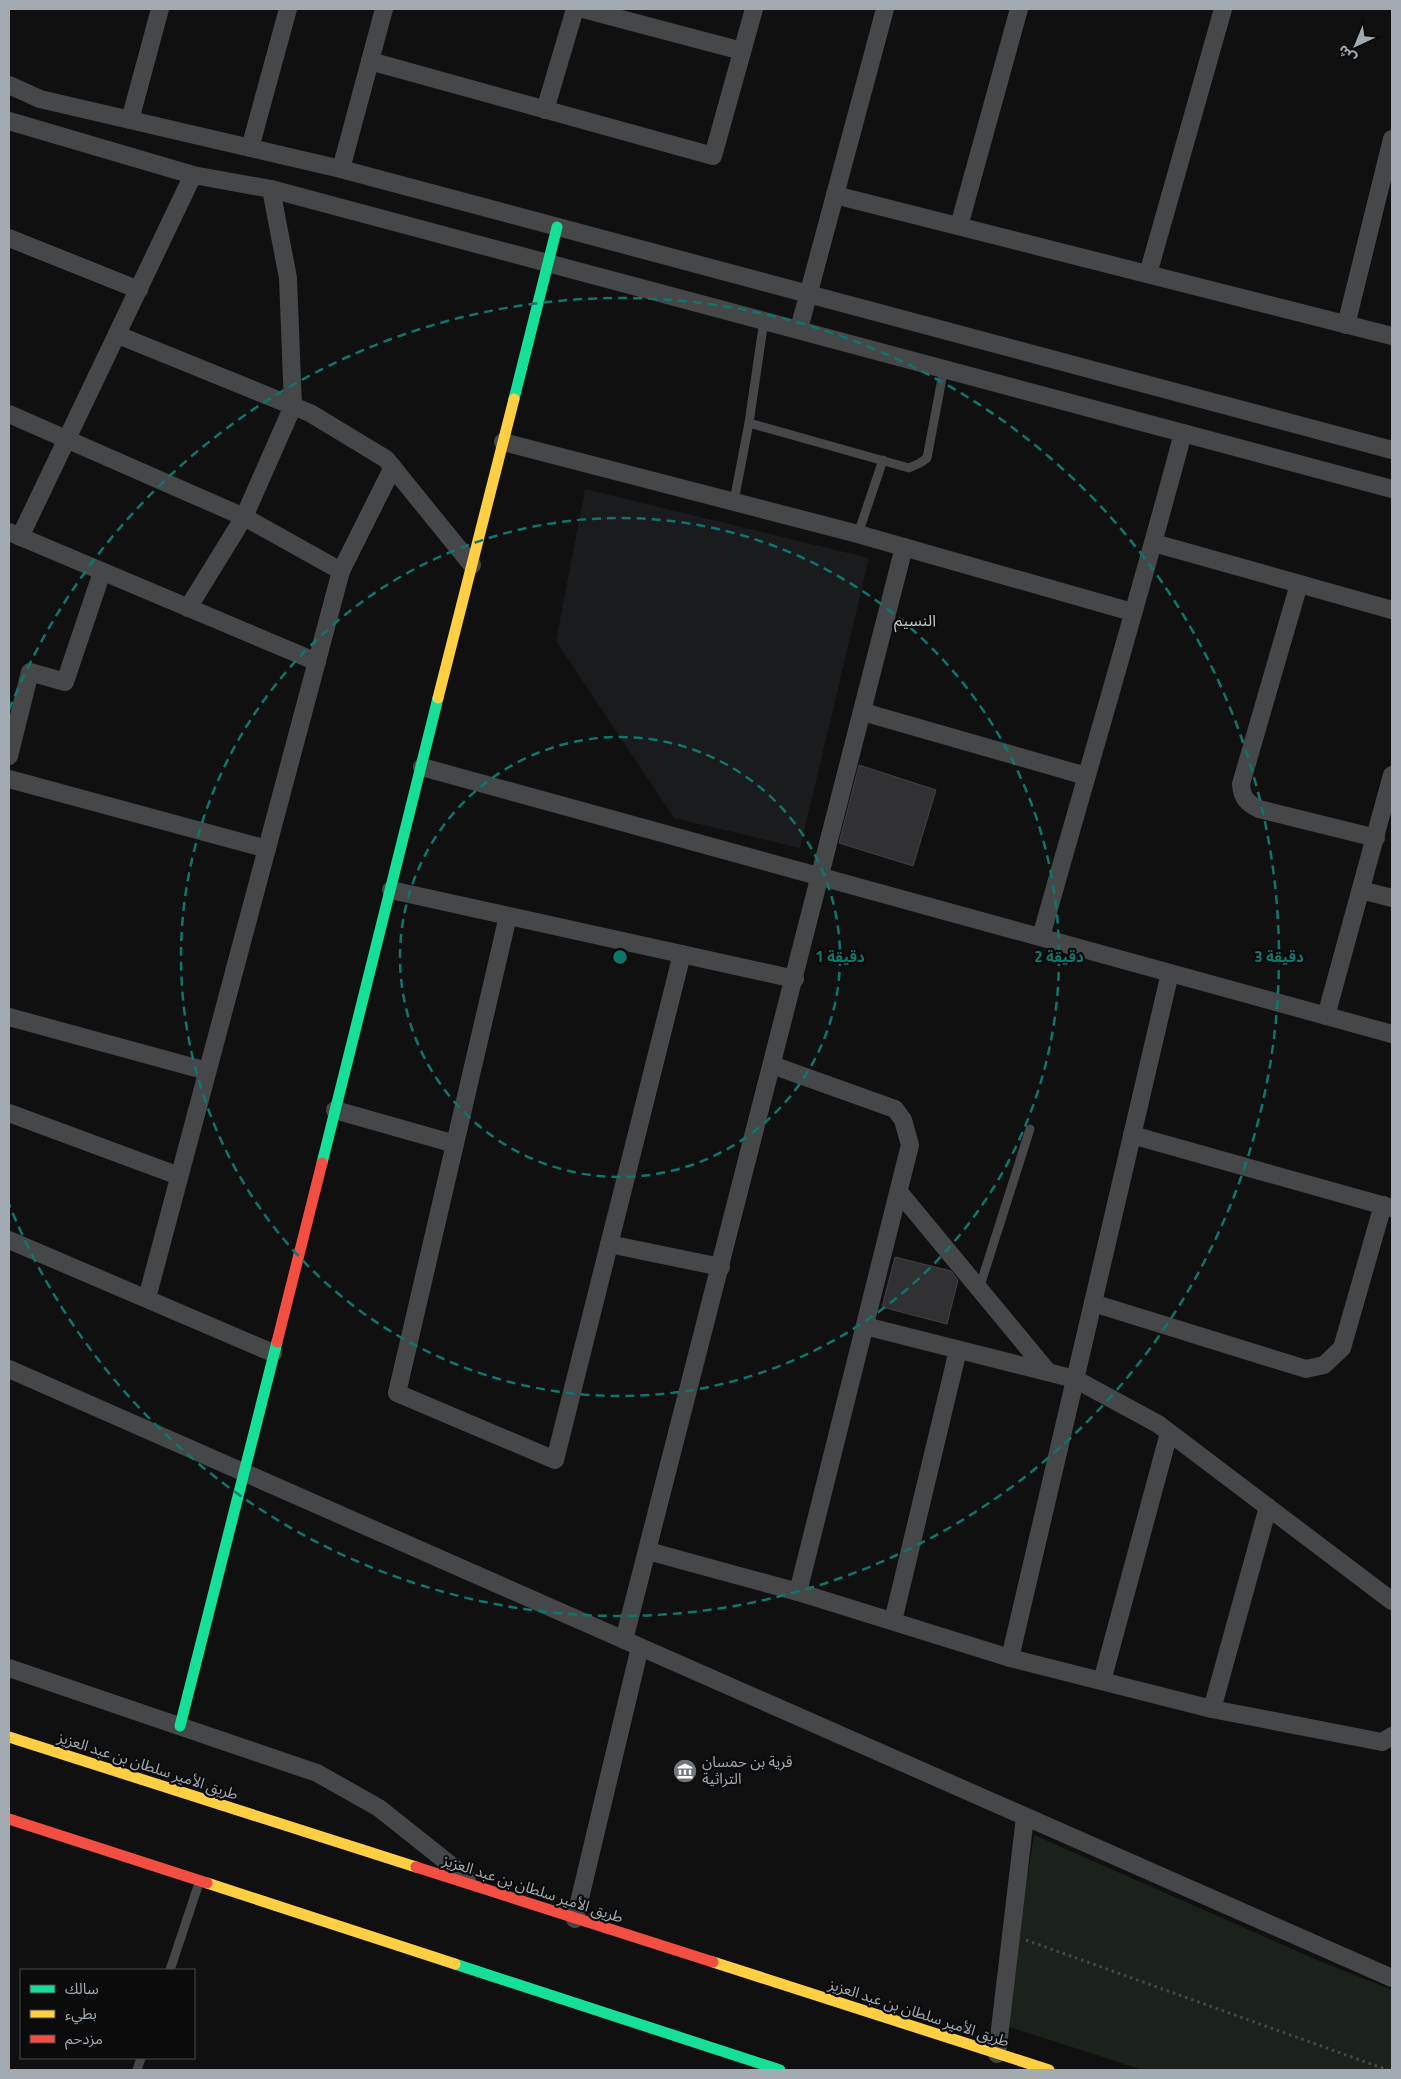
<svg xmlns="http://www.w3.org/2000/svg" width="1401" height="2079" font-family="'Titillium Web','Noto Sans Arabic',sans-serif">
	<style>
		.built { fill: #1a1b1c }
		.green { fill: #1b211b }
		.building { fill: #313133; stroke: #404244 }
		.lines { fill: none; stroke-linecap: round; stroke-linejoin: round }
		.path { stroke: #46494b; stroke-width: 3; stroke-dasharray: 2.5 4; stroke-linecap: butt }
		.lane { stroke: #454749; stroke-width: 9 }
		.street { stroke: #454749; stroke-width: 18 }
		.fast { stroke: #16e098; stroke-width: 11 }
		.slow { stroke: #ffcf43; stroke-width: 11 }
		.jam { stroke: #f24e42; stroke-width: 11 }
		.ring { fill: none; stroke: #0f766e; stroke-width: 2.5; stroke-dasharray: 9 6 }
		.labels { text-anchor: middle; stroke-width: 4.5; stroke-linejoin: round; paint-order: stroke }
		.poi-label { font-size: 15px; fill: #a2abb2; stroke: #0b0b0c; text-anchor: start }
		.street-label { font-size: 15px; fill: #a2abb2; stroke: #0b0b0c }
		.neighbourhood-label { font-size: 16px; fill: #c2c8ce; stroke: #0b0b0c }
		.centre { fill: #0f766e; stroke: #0b0b0c; stroke-width: 2.5 }
		.ring-label { font-size: 15px; text-anchor: middle; font-weight: bold; fill: #0f766e; stroke: #0b0b0c; stroke-width: 4.5; stroke-linejoin: round; paint-order: stroke }
	</style>
	<rect width="100%" height="100%" fill="#101011"/>
	<path class="built" d="M 585,489 L 869,558 L 800,848 L 674,818 L 556,641 Z"/>
	<path class="green" d="M 1034,1835 L 1317,1960 L 1392,1990 L 1392,2070 L 1143,2070 L 1003,2025 Z"/>
	<g class="building">
		<path d="M 859,765 L 936,790 L 913,866 L 839,843 Z"/>
		<path d="M 895,1257 L 951,1271 L 958,1280 L 947,1324 L 882,1307 Z"/>
	</g>
	<g class="lines">
		<path class="path" d="M 1026,1940 L 1388,2070"/>
		<g class="lane">
			<path d="M 749,423 L 909,468 L 920,463 L 927,458 L 944,368"/>
			<path d="M 734,501 L 749,423 L 764,320"/>
			<path d="M 858,534 L 883,460"/>
			<path d="M 979,1289 L 1030,1129"/>
			<path d="M 170,1970 L 199,1883"/>
			<path d="M 137,2070 L 141,2058"/>
		</g>
		<g class="street">
			<path d="M 583,9 L 742,51"/>
			<path d="M 370,61 L 713,156 L 754,9"/>
			<path d="M 9,85 L 40,99 L 341,169 L 1392,450"/>
			<path d="M 545,110 L 575,9"/>
			<path d="M 130,120 L 160,9"/>
			<path d="M 9,121 L 193,175 L 271,189 L 1392,489"/>
			<path d="M 250,148 L 288,9"/>
			<path d="M 341,169 L 384,9"/>
			<path d="M 835,195 L 1392,336"/>
			<path d="M 959,226 L 1019,9"/>
			<path d="M 9,238 L 139,290"/>
			<path d="M 1148,274 L 1223,9"/>
			<path d="M 1346,325 L 1392,139"/>
			<path d="M 799,329 L 885,9"/>
			<path d="M 118,335 L 310,413 L 386,459 L 472,565"/>
			<path d="M 9,414 L 244,517 L 341,571"/>
			<path d="M 503,442 L 858,534 L 1132,612"/>
			<path d="M 9,532 L 317,662"/>
			<path d="M 20,537 L 193,175"/>
			<path d="M 1154,543 L 1392,610"/>
			<path d="M 1299,584 L 1241,784 C 1242,798 1247,803 1259,809 L 1376,838"/>
			<path d="M 188,608 L 244,517 L 293,406 L 288,278 L 271,189"/>
			<path d="M 863,712 L 1086,776"/>
			<path d="M 9,756 L 30,672 L 65,682 L 102,572"/>
			<path d="M 422,767 L 1392,1034"/>
			<path d="M 9,779 L 267,849"/>
			<path d="M 391,890 L 795,979"/>
			<path d="M 1361,890 L 1392,898"/>
			<path d="M 508,916 L 397,1393 L 555,1460 L 682,954"/>
			<path d="M 1041,937 C 1088,769 1138,602 1183,433"/>
			<path d="M 1326,1016 L 1392,775"/>
			<path d="M 9,1017 L 207,1071"/>
			<path d="M 772,1065 L 895,1109 L 903,1120 L 910,1145 L 798,1592"/>
			<path d="M 335,1110 L 455,1144"/>
			<path d="M 9,1113 L 179,1176"/>
			<path d="M 1132,1135 L 1392,1208"/>
			<path d="M 899,1192 L 1048,1372"/>
			<path d="M 9,1240 L 273,1353"/>
			<path d="M 609,1244 L 721,1267"/>
			<path d="M 147,1298 L 341,571 L 393,467"/>
			<path d="M 1093,1303 L 1306,1369 L 1324,1365 L 1342,1348 L 1383,1205"/>
			<path d="M 865,1326 L 1075,1379 L 1158,1424 L 1392,1601"/>
			<path d="M 9,1369 L 1392,1978"/>
			<path d="M 648,1551 L 798,1592 L 1010,1658 L 1212,1709 L 1382,1742 L 1392,1736"/>
			<path d="M 893,1621 L 958,1350"/>
			<path d="M 624,1640 L 904,547"/>
			<path d="M 1010,1658 L 1170,973"/>
			<path d="M 9,1668 L 317,1773 L 379,1808 L 467,1878"/>
			<path d="M 1102,1681 L 1169,1433"/>
			<path d="M 1212,1709 L 1268,1507"/>
			<path d="M 575,1919 L 640,1647"/>
			<path d="M 997,2054 L 1025,1817"/>
		</g>
		<g class="fast">
			<path d="M 514,399 L 557,227"/>
			<path d="M 322,1163 L 438,698"/>
			<path d="M 180,1726 L 277,1342"/>
			<path d="M 455,1964 L 780,2070"/>
		</g>
		<g class="slow">
			<path d="M 438,698 L 514,399"/>
			<path d="M 9,1737 L 416,1867"/>
			<path d="M 207,1883 L 455,1964"/>
			<path d="M 713,1962 L 1049,2070"/>
		</g>
		<g class="jam">
			<path d="M 277,1342 L 322,1163"/>
			<path d="M 9,1819 L 207,1883"/>
			<path d="M 416,1867 L 713,1962"/>
		</g>
	</g>
	<g class="ring">
		<circle cx="620" cy="957" r="220"/>
		<circle cx="620" cy="957" r="439"/>
		<path d="M9 710A659 659 0 1 1 9 1204"/>
	</g>
	<defs>
		<g id="museum-disc" transform="scale(1.25)"><circle r="9.5" fill="#6f757a" stroke="#0b0b0c"/><path d="M0-6L6-3V-2H-6V-3ZM-5-1h2V3h-2ZM-1-1h2V3h-2ZM3-1h2V3H3ZM-6 4H6V6H-6Z" fill="#fff"/></g>
	</defs>
	<g fill-rule="evenodd">
		<use href="#museum-disc" x="685" y="1771"/>
	</g>
	<g class="labels">
		<g class="poi-label">
			<text x="702" y="1767">قرية بن حمسان<tspan x="702" dy="17">التراثية</tspan></text>
		</g>
		<g class="street-label">
			<text transform="translate(148 1766) rotate(18)" y="5">طريق الأمير سلطان بن عبد العزيز</text>
			<text transform="translate(533 1889) rotate(18)" y="5">طريق الأمير سلطان بن عبد العزيز</text>
			<text transform="translate(919 2013) rotate(18)" y="5">طريق الأمير سلطان بن عبد العزيز</text>
		</g>
		<g class="neighbourhood-label">
			<text x="915" y="626">النسيم</text>
		</g>
	</g>
	<circle cx="620" cy="957" r="8" class="centre"/>
	<g class="ring-label">
		<text x="840" y="962">1 دقيقة</text>
		<text x="1059" y="962">2 دقيقة</text>
		<text x="1279" y="962">3 دقيقة</text>
	</g>
	<rect width="1401" height="2079" fill="none" stroke="#a2abb2" stroke-width="20"/>
	<rect x="20" y="1969" width="175" height="90" fill="#0b0b0c" stroke="#474b4e"/>
	<rect x="30" y="1985" width="25" height="8" fill="#16e098" stroke="#474b4e"/>
	<text x="65" y="1994" font-size="15" fill="#a2abb2">سالك</text>
	<rect x="30" y="2010" width="25" height="8" fill="#ffcf43" stroke="#474b4e"/>
	<text x="65" y="2019" font-size="15" fill="#a2abb2">بطيء</text>
	<rect x="30" y="2035" width="25" height="8" fill="#f24e42" stroke="#474b4e"/>
	<text x="65" y="2044" font-size="15" fill="#a2abb2">مزدحم</text>
	<g transform="translate(1356 45) rotate(224)" stroke="#0b0b0c" stroke-width="4" paint-order="stroke">
	<path d="M0-4L9 19L0 12L-9 19Z" fill="#a2abb2"/>
	<text y="-8" font-size="14" font-weight="bold" text-anchor="middle" fill="#a2abb2">ش</text>
	</g>
</svg>
